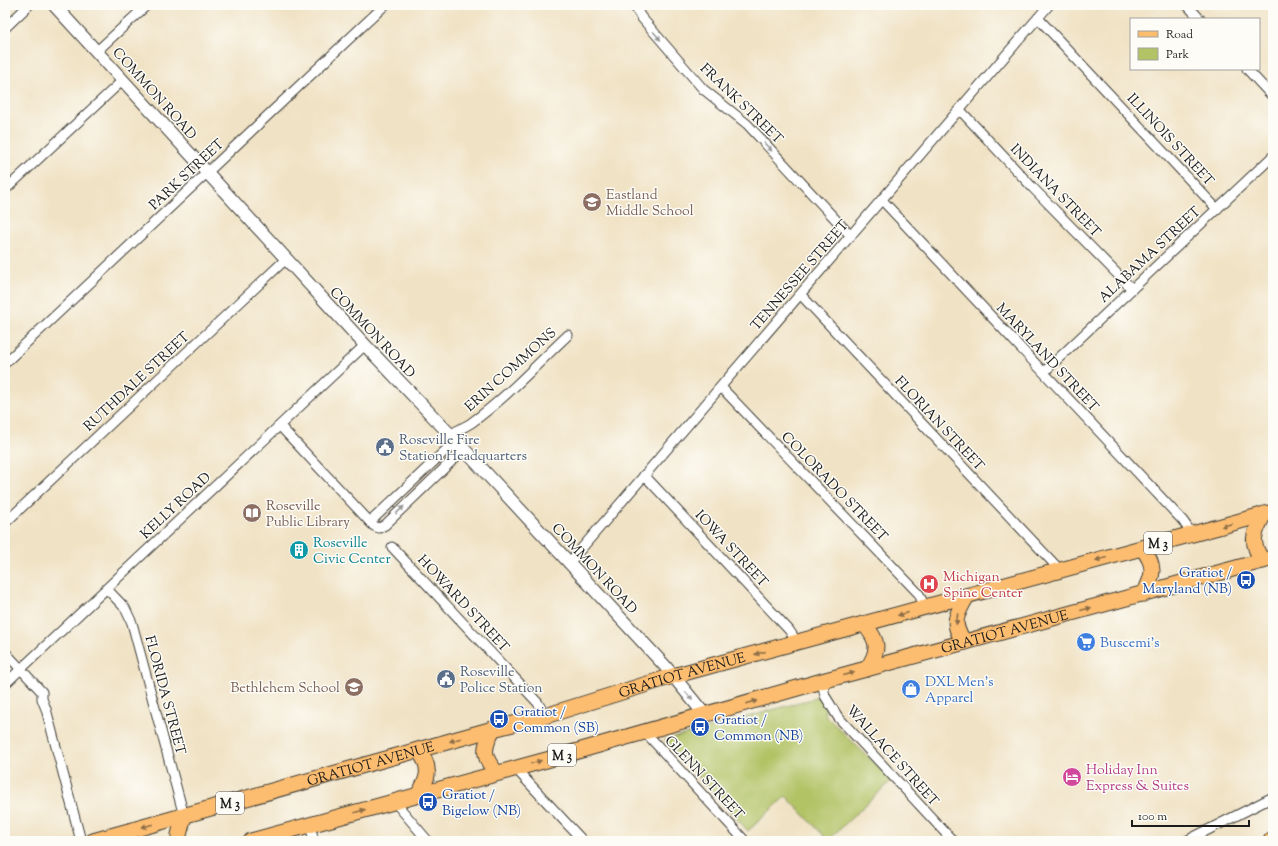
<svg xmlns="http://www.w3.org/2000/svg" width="1278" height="846" font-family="'Sorts Mill Goudy',serif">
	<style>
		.green { fill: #b2c366; stroke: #677041 }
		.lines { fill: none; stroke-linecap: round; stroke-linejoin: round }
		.minor-casing { stroke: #3c3a35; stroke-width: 11 }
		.tertiary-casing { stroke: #3c3a35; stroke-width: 14 }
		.primary-casing { stroke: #3c3a35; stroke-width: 17 }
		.motorway-casing { stroke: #3c3a35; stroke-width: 19 }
		.minor { stroke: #fff; stroke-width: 9 }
		.tertiary { stroke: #fff; stroke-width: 12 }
		.primary { stroke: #fcbd6f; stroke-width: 15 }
		.motorway { stroke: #fcbd6f; stroke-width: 17 }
		.oneway { fill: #999 }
		.oneway2 { fill: #8c6c46 }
		.labels { text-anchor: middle; stroke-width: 3; stroke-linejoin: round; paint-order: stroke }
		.shield { fill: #fdfcf7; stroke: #605f5e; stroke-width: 1 }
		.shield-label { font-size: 13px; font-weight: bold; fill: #1c1c1c }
		.street-label { font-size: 14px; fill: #1c1c1c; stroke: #fdfcf7 }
		.education-label { font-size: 14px; fill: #785e54; stroke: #fdfcf7; text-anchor: start }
		.service-label { font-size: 14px; fill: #4e5e75; stroke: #fdfcf7; text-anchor: start }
		.culture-label { font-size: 14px; fill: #0d838f; stroke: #fdfcf7; text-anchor: start }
		.transit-label { font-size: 14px; fill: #164399; stroke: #fdfcf7; text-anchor: start }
		.health-label { font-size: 14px; fill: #be3a42; stroke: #fdfcf7; text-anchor: start }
		.shop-label { font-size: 14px; fill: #366cbe; stroke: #fdfcf7; text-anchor: start }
		.hotel-label { font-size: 14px; fill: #b23c85; stroke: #fdfcf7; text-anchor: start }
	</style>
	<rect width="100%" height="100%" fill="#fdfcf7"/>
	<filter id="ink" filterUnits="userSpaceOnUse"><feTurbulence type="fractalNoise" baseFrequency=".025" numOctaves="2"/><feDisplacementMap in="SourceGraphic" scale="8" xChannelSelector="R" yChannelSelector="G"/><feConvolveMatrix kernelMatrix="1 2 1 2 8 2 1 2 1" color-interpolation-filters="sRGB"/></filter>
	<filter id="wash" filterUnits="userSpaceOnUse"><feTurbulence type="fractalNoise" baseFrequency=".012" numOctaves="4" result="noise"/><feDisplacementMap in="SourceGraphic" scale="16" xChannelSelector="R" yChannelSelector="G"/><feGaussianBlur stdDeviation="0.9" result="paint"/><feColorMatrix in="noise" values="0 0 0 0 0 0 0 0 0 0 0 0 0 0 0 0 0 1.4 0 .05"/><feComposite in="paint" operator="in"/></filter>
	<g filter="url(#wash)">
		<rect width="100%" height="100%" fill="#f0e2c4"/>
		<path class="green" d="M 822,696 L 826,716 L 892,780 L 828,840 L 786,796 L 748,831 L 665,740 Z"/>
	</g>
	<g filter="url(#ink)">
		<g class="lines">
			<g class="minor-casing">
				<g id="minor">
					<path d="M 634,5 L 641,17 L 703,89 L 747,124 L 851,236"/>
					<path d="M 1187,5 L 1200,19"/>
					<path d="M 1038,18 L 1217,209"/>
					<path d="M 5,28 L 29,5"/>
					<path d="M 97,51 L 147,5"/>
					<path d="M 1247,69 L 1273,97"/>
					<path d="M 960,110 L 1033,188 L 1132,289"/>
					<path d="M 5,190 L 123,80"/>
					<path d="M 882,200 L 1183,521 L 1192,534"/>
					<path d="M 801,295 L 1060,570"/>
					<path d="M 5,363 L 385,5"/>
					<path d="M 1044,372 L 1273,156"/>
					<path d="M 721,387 L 919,594 L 925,608"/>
					<path d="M 280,426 L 370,522 L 374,526 L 379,528 L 385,525 L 456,457 L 461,446"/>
					<path d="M 450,435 C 457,430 465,427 471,423 C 506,398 537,364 568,335"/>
					<path d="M 644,475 L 789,630 L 797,642"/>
					<path d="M 370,522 L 448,448 L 461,446"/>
					<path d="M 5,523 L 286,259"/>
					<path d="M 392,547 L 538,703 L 545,716"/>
					<path d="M 569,563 L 1049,5"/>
					<path d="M 107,589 L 125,608 L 132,623 L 184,816"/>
					<path d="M 5,652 L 42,692 L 42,699 L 46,709 L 81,841"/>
					<path d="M 822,681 L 825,696 L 838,717 L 953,841"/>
					<path d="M 5,684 L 365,345"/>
					<path d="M 645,732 L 745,841"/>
					<path d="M 515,768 L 583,841"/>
					<path d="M 394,801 L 428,841"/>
					<path d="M 310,825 L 314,841"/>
					<path d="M 1186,841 L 1273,797"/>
				</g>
			</g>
			<g class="tertiary-casing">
				<path id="tertiary" d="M 54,5 L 365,345 L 461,446 L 665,666 L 705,715"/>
			</g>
			<g class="primary-casing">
				<g id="primary">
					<path d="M 1142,548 C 1156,565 1154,575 1144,594"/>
					<path d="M 1263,561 C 1249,542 1254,533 1264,514"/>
					<path d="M 864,624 C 879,641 880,650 867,669"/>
					<path d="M 966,642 C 949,626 957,613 967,596"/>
					<path d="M 493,729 C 483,748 482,757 497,773"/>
					<path d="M 418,795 C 429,778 432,767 418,750"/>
					<path id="s1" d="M 93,841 L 493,729 L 545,716 L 673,676 L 1273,512"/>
					<path d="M 179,841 L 179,835 L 184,816"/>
					<path id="s2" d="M 251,841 L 550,759 L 822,681 L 1273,558"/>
				</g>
			</g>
			<g class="motorway-casing">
				<path id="motorway" d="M 1272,841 L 1273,840"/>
			</g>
			<use href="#minor" class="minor"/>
			<use href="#tertiary" class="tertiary"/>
			<use href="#primary" class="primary"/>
			<use href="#motorway" class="motorway"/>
		</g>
		<defs><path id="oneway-solid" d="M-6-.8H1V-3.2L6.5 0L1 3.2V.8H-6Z"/></defs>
		<g class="oneway">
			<use href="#oneway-solid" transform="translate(657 36) rotate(49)"/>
			<use href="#oneway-solid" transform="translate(768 147) rotate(47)"/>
			<use href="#oneway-solid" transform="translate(400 510) rotate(-44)"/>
			<use href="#oneway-solid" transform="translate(689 696) rotate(50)"/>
		</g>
		<g class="oneway2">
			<use href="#oneway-solid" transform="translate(1227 525) rotate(165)"/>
			<use href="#oneway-solid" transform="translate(1101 559) rotate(165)"/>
			<use href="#oneway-solid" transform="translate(1086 609) rotate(-15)"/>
			<use href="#oneway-solid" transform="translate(903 614) rotate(165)"/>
			<use href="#oneway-solid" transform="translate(957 619) rotate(98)"/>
			<use href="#oneway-solid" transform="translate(760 653) rotate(165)"/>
			<use href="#oneway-solid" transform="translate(849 674) rotate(-15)"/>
			<use href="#oneway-solid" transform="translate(752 702) rotate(-16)"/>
			<use href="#oneway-solid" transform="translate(455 740) rotate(164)"/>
			<use href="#oneway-solid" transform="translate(536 762) rotate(-16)"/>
			<use href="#oneway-solid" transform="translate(360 811) rotate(-16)"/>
			<use href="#oneway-solid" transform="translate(147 826) rotate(164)"/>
		</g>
	</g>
	<defs>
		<g id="school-disc" transform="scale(1)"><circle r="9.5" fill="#8d6e63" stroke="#fdfcf7"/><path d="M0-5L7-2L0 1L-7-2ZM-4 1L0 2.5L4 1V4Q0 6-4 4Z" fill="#fff"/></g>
		<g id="civic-disc" transform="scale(1)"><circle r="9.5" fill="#5c6f8a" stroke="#fdfcf7"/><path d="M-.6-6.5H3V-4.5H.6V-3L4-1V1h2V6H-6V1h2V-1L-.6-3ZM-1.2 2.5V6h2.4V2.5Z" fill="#fff"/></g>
		<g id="library-disc" transform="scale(1)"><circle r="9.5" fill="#8d6e63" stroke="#fdfcf7"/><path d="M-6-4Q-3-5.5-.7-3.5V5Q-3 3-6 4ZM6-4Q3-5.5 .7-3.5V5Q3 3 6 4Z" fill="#fff"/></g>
		<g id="building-disc" transform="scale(1)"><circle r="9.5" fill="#0f9aa8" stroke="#fdfcf7"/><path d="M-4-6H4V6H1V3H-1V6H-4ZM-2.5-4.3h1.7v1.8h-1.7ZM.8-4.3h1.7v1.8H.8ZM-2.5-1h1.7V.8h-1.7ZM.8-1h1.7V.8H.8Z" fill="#fff"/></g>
		<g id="bus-disc" transform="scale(1)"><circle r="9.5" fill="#1a4fb4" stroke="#fdfcf7"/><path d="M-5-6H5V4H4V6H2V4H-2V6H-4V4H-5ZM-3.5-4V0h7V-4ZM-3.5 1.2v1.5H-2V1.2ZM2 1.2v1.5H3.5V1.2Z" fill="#fff"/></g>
		<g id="hospital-disc" transform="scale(1)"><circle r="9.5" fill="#e0444e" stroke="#fdfcf7"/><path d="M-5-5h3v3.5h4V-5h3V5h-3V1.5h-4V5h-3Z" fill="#fff"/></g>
		<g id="supermarket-disc" transform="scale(1)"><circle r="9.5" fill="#3f7fe0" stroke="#fdfcf7"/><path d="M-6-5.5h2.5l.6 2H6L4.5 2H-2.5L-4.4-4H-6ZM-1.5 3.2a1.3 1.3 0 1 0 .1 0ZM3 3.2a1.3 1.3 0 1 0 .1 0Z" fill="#fff"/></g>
		<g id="shop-disc" transform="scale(1)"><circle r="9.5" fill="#3f7fe0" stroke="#fdfcf7"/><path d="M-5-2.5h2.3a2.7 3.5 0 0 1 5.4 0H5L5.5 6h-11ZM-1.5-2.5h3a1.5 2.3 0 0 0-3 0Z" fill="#fff"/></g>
		<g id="hotel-disc" transform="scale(1)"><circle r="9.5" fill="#d1479c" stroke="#fdfcf7"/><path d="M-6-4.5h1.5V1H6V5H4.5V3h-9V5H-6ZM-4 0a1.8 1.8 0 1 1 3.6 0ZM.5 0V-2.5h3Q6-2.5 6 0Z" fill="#fff"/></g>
	</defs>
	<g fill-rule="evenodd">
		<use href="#school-disc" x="592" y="202"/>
		<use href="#civic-disc" x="385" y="447"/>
		<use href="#library-disc" x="252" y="513"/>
		<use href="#building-disc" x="299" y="550"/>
		<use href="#bus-disc" x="1246" y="580"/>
		<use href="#hospital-disc" x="929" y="584"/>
		<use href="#supermarket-disc" x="1086" y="642"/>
		<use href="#civic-disc" x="446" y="679"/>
		<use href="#school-disc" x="354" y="687"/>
		<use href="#shop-disc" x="911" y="689"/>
		<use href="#bus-disc" x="499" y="719"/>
		<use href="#bus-disc" x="700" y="727"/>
		<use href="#hotel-disc" x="1072" y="777"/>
		<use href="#bus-disc" x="428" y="802"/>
	</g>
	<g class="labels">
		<g class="shield">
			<rect x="1144" y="532" width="28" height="22" rx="3"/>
			<rect x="548" y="744" width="28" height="22" rx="3"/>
			<rect x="216" y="792" width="28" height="22" rx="3"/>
		</g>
		<g class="shield-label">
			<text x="1158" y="548">M 3</text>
			<text x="562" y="760">M 3</text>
			<text x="230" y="808">M 3</text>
		</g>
		<g class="street-label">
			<text transform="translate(155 93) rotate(48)" y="5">COMMON ROAD</text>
			<text transform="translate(742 103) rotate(44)" y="5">FRANK STREET</text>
			<text transform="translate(1171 139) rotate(47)" y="5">ILLINOIS STREET</text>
			<text transform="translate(186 174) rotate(-43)" y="5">PARK STREET</text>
			<text transform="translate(1056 190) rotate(46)" y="5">INDIANA STREET</text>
			<text transform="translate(1149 254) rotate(-43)" y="5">ALABAMA STREET</text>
			<text transform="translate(799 275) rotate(-49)" y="5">TENNESSEE STREET</text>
			<text transform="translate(373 332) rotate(47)" y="5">COMMON ROAD</text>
			<text transform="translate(1048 357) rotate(47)" y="5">MARYLAND STREET</text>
			<text transform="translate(510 369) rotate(-42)" y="5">ERIN COMMONS</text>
			<text transform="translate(136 381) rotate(-43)" y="5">RUTHDALE STREET</text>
			<text transform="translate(940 423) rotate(47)" y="5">FLORIAN STREET</text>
			<text transform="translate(835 486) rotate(46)" y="5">COLORADO STREET</text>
			<text transform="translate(175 505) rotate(-43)" y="5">KELLY ROAD</text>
			<text transform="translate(732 548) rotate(47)" y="5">IOWA STREET</text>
			<text transform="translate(595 568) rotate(47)" y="5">COMMON ROAD</text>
			<text transform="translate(464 603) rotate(47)" y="5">HOWARD STREET</text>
			<text dy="5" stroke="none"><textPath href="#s2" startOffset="782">GRATIOT AVENUE</textPath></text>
			<text dy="5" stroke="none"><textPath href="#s1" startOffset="612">GRATIOT AVENUE</textPath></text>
			<text transform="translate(166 695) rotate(75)" y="5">FLORIDA STREET</text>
			<text transform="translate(893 755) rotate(48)" y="5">WALLACE STREET</text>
			<text dy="5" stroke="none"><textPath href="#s1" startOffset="288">GRATIOT AVENUE</textPath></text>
			<text transform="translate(705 777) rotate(47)" y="5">GLENN STREET</text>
		</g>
		<g class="education-label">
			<text x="606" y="199">Eastland<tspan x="606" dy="16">Middle School</tspan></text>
			<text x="266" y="510">Roseville<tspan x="266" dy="16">Public Library</tspan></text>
			<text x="340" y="692" text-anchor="end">Bethlehem School</text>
		</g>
		<g class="service-label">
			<text x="399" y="444">Roseville Fire<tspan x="399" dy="16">Station Headquarters</tspan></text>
			<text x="460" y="676">Roseville<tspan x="460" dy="16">Police Station</tspan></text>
		</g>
		<g class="culture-label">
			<text x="313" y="547">Roseville<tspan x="313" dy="16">Civic Center</tspan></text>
		</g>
		<g class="transit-label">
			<text x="1232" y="577" text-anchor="end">Gratiot /<tspan x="1232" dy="16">Maryland (NB)</tspan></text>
			<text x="513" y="716">Gratiot /<tspan x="513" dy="16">Common (SB)</tspan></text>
			<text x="714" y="724">Gratiot /<tspan x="714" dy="16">Common (NB)</tspan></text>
			<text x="442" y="799">Gratiot /<tspan x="442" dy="16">Bigelow (NB)</tspan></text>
		</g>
		<g class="health-label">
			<text x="943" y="581">Michigan<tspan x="943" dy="16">Spine Center</tspan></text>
		</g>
		<g class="shop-label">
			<text x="1100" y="647">Buscemi's</text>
			<text x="925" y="686">DXL Men's<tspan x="925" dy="16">Apparel</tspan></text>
		</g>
		<g class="hotel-label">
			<text x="1086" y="774">Holiday Inn<tspan x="1086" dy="16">Express &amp; Suites</tspan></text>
		</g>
	</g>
	<rect width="1278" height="846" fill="none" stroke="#fdfcf7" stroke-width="20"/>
	<rect x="1130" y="18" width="130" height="52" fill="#fdfcf7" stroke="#a3a29f"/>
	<rect x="1138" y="31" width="20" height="6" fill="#fcbd6f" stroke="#a3a29f"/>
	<text x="1166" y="38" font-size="12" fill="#1c1c1c">Road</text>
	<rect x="1138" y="48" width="20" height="12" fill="#b2c366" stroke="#a3a29f"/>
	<text x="1166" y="58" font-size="12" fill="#1c1c1c">Park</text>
	<path d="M1132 820v6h117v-6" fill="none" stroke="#1c1c1c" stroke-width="2"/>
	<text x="1138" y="820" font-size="12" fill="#1c1c1c" stroke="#fdfcf7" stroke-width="3" paint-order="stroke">100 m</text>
</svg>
